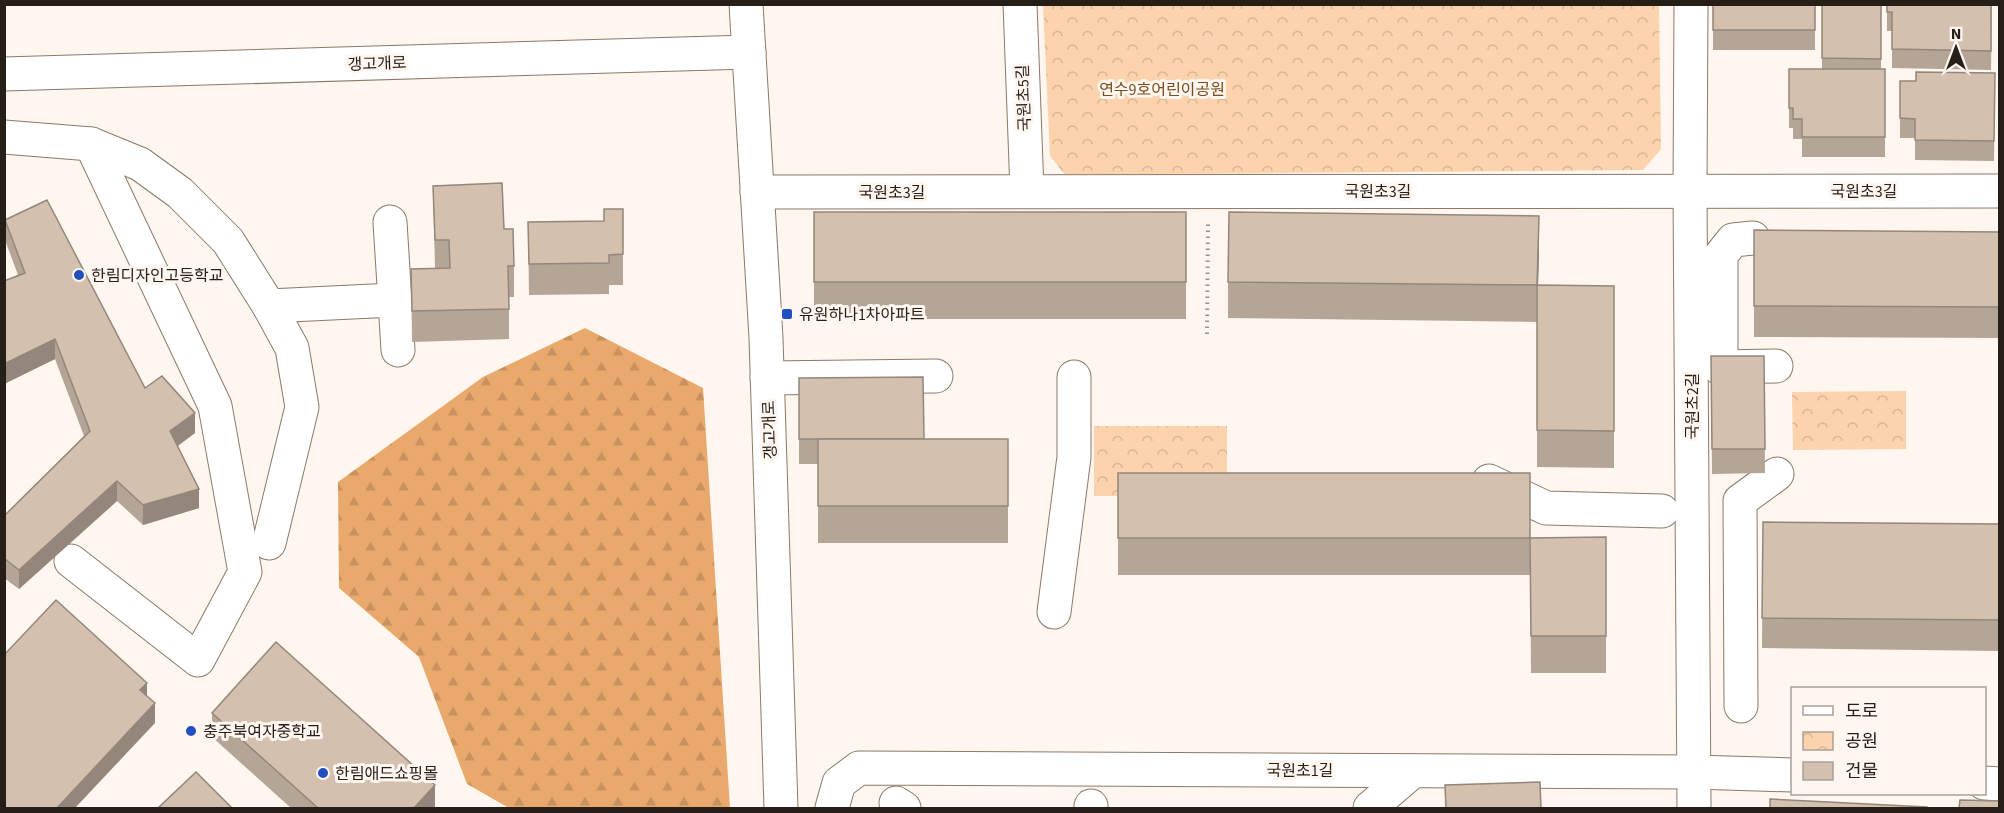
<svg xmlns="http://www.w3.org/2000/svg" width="2004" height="813" font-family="'Source Sans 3','Noto Sans KR',sans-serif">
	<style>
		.forest { fill: url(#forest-firs) }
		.park { fill: url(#park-crowns) }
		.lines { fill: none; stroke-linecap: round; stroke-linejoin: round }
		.minor-casing { stroke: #8b7969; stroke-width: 35 }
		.path { stroke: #9a938c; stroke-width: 4; stroke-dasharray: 1.5 4.5; stroke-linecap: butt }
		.minor { stroke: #fff; stroke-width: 33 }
		.wall { fill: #b5a596 }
		.shaded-wall { fill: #94867a }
		.building { fill: #d3c0af; stroke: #94867a; stroke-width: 1.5 }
		.poi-dot { fill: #2150be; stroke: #fef6ef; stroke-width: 2 }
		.labels { text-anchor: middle; stroke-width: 6; stroke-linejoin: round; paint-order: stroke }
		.street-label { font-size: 16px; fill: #261f18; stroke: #fef6ef }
		.park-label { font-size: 16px; fill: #784c1f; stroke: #fef6ef }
		.poi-label { font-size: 16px; fill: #261f18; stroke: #fef6ef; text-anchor: start }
	</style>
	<defs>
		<pattern id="forest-firs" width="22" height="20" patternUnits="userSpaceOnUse" patternTransform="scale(1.5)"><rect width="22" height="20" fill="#eaa96c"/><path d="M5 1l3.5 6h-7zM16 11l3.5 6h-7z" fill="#c9915d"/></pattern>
		<pattern id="park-crowns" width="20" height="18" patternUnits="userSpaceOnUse" patternTransform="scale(1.5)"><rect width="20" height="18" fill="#fcd3ad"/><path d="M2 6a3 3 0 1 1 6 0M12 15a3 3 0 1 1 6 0" fill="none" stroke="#d8b594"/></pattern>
	</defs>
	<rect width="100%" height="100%" fill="#fef6ef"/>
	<path class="forest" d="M 585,328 L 703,388 L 730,808 L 509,808 L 467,784 L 419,657 L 339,588 L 338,482 L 483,377 Z"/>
	<g class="park">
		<path d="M 1043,5 L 1659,5 L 1661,149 L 1643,170 L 1065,175 L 1050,156 Z"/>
		<path d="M 1906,391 L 1906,449 L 1793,450 L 1792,392 Z"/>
		<rect x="1094" y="426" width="133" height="70"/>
	</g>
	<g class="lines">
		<g class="minor-casing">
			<g id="minor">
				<path d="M 746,4 L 766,338 L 781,808"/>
				<path d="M 1020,4 L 1027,191"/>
				<path d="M 1691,4 L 1690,190 L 1694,808"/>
				<path d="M 4,74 L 749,52"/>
				<path d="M 4,137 L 91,144 L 215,406 L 245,572 L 198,660 L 71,561"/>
				<path d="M 91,144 L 140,164 L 180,193 L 228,241 L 269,306 L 292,348 L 302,407 L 269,543"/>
				<path d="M 757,192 L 2000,191"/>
				<path d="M 390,222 L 398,350"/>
				<path d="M 269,306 L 394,300"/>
				<path d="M 1718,367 L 1776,366"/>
				<path d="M 1721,367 L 1721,255 L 1733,240 L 1753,238"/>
				<path d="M 767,378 L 936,376"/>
				<path d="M 1489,481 L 1546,508 L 1662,511"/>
				<path d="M 1054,612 L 1074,457 L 1074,377"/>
				<path d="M 1741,706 L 1740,501 L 1777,474"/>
				<path d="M 1984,783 L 2000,784"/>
				<path d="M 896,803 L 904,808"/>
				<path d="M 1091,806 L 1091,808"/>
				<path d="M 832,808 L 839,783 L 859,768 L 1694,772 L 1792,775"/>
				<path d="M 1370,808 L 1413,771"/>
			</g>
		</g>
		<path class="path" d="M 1207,334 L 1208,224"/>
		<use href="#minor" class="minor"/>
	</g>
	<g class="wall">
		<rect x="1713" y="4" width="102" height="46"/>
		<path d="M 1822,4 L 1881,4 L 1881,69 L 1885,69 L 1885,157 L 1802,157 L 1802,139 L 1793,139 L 1793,128 L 1789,128 L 1789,69 L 1822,69 Z"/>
		<path d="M 1887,4 L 1992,4 L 1991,70 L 1892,68 L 1892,31 L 1887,31 Z"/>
		<path d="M 1995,73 L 1994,161 L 1915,160 L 1915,138 L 1900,138 L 1900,81 L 1916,81 Z"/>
		<path d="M 433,186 L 504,229 L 514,266 L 514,297 L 509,297 L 509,339 L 412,342 L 411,269 L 435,268 Z"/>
		<rect x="814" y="212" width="372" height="107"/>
		<path d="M 5,220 L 145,388 L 195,433 L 178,446 L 199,508 L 143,525 L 117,501 L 19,589 L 4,578 L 4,516 L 84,436 L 55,359 L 4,384 L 4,281 L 18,275 L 5,240 Z"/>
		<path d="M 528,222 L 623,254 L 623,285 L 609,285 L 609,294 L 529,295 Z"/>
		<path d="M 1754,230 L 2000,232 L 2000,338 L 1754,337 Z"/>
		<path d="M 1539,253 L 1538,285 L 1614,286 L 1614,468 L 1537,467 L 1537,322 L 1228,318 L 1228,282 Z"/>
		<path d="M 1711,356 L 1764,356 L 1765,473 L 1712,474 Z"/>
		<path d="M 799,378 L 924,439 L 1008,439 L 1008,543 L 818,543 L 818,464 L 799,464 Z"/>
		<rect x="1118" y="473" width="412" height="102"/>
		<path d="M 1763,522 L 2000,524 L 2000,651 L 1762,648 Z"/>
		<path d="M 1606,537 L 1606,673 L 1531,673 L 1530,538 Z"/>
		<path d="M 212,713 L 435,808 L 291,808 L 212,737 Z"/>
	</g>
	<g class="shaded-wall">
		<path d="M 1539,216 L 1539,253 L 1537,322 L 1537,285 Z"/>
		<path d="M 55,339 L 55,359 L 4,384 L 4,364 Z"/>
		<path d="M 195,413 L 195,433 L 170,451 L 170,431 Z"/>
		<path d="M 117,481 L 117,501 L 19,589 L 19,570 Z"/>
		<path d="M 199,489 L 199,508 L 143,525 L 143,505 Z"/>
		<path d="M 147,683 L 147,703 L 140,690 Z"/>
		<path d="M 155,703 L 155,723 L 75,808 L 57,808 Z"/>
		<path d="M 435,785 L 435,808 L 414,808 Z"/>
	</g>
	<g class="building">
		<rect x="1713" y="4" width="102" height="26"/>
		<path d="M 1822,4 L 1881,4 L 1881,59 L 1822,58 Z"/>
		<path d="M 1887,4 L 1991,4 L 1991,51 L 1892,49 L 1892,12 L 1887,12 Z"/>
		<path d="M 1789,69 L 1885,69 L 1885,137 L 1802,137 L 1802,119 L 1793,119 L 1793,108 L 1789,108 Z"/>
		<path d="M 1916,72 L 1995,73 L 1994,141 L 1915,140 L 1915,119 L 1900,118 L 1900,81 L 1916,81 Z"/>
		<path d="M 502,183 L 504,229 L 513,229 L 514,266 L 508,266 L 509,309 L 412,311 L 411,269 L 450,268 L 449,240 L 435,240 L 433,186 Z"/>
		<path d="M 47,200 L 145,388 L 162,376 L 195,413 L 170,431 L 199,489 L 143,505 L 117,481 L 19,570 L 4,558 L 4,516 L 90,431 L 55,339 L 4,364 L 4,281 L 25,273 L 5,220 Z"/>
		<path d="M 604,209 L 623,209 L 623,254 L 609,255 L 609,263 L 529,264 L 528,222 L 604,221 Z"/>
		<rect x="814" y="212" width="372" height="70"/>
		<path d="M 1229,212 L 1539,216 L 1537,285 L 1228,282 Z"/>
		<path d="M 1754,230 L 2000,232 L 2000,307 L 1754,306 Z"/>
		<path d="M 1537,285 L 1614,286 L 1614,431 L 1537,430 Z"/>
		<path d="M 1711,356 L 1764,356 L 1765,449 L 1712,449 Z"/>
		<path d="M 923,377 L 924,439 L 799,439 L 799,378 Z"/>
		<rect x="818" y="439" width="190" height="67"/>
		<rect x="1118" y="473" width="412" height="65"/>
		<path d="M 1763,522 L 2000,524 L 2000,620 L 1762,618 Z"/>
		<path d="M 1606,537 L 1606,636 L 1531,636 L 1530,538 Z"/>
		<path d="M 56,600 L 147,683 L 140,690 L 155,703 L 57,808 L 4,808 L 4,655 Z"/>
		<path d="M 276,642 L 435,785 L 414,808 L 318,808 L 212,713 Z"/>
		<path d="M 196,772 L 232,808 L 158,808 Z"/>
		<path d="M 1540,782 L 1541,808 L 1446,808 L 1445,785 Z"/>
		<path d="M 1770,799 L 1927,807 L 1927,808 L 1770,808 Z"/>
		<path d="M 1960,800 L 2000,801 L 2000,808 L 1959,808 Z"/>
	</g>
	<g class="poi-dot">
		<circle cx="79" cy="275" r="6"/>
		<rect x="781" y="308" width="12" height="12" rx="3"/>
		<circle cx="191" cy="731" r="6"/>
		<circle cx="323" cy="773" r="6"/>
	</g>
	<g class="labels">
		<g class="street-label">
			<text transform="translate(377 63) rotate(-2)" y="6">갱고개로</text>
			<text transform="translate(1023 98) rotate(-92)" y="6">국원초5길</text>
			<text x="1378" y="197">국원초3길</text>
			<text x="1864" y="197">국원초3길</text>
			<text x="892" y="198">국원초3길</text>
			<text transform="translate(1692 406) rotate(-90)" y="6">국원초2길</text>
			<text transform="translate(769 430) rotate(-92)" y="6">갱고개로</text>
			<text x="1300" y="776">국원초1길</text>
		</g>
		<g class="park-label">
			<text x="1162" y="95">연수9호어린이공원</text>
		</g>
		<g class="poi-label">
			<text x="91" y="281">한림디자인고등학교</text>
			<text x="799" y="320">유원하나1차아파트</text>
			<text x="203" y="737">충주북여자중학교</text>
			<text x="335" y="779">한림애드쇼핑몰</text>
		</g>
	</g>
	<rect width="2004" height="813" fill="none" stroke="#261f18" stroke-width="12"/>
	<rect x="1791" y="687" width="195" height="108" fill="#fef6ef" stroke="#a8a099" stroke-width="1.5"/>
	<rect x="1803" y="706" width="30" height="9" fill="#ffffff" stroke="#a8a099" stroke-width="1.5"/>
	<text x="1845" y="717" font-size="18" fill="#261f18">도로</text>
	<rect x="1803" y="732" width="30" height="18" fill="url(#park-crowns)" stroke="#a8a099" stroke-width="1.5"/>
	<text x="1845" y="747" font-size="18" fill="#261f18">공원</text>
	<rect x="1803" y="762" width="30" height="18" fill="#d3c0af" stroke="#a8a099" stroke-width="1.5"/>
	<text x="1845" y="777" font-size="18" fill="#261f18">건물</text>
	<g transform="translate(1956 48)" stroke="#fef6ef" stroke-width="4.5" paint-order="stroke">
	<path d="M0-4.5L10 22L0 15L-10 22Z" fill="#261f18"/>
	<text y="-9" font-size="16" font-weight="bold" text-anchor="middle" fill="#261f18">N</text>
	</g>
</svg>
